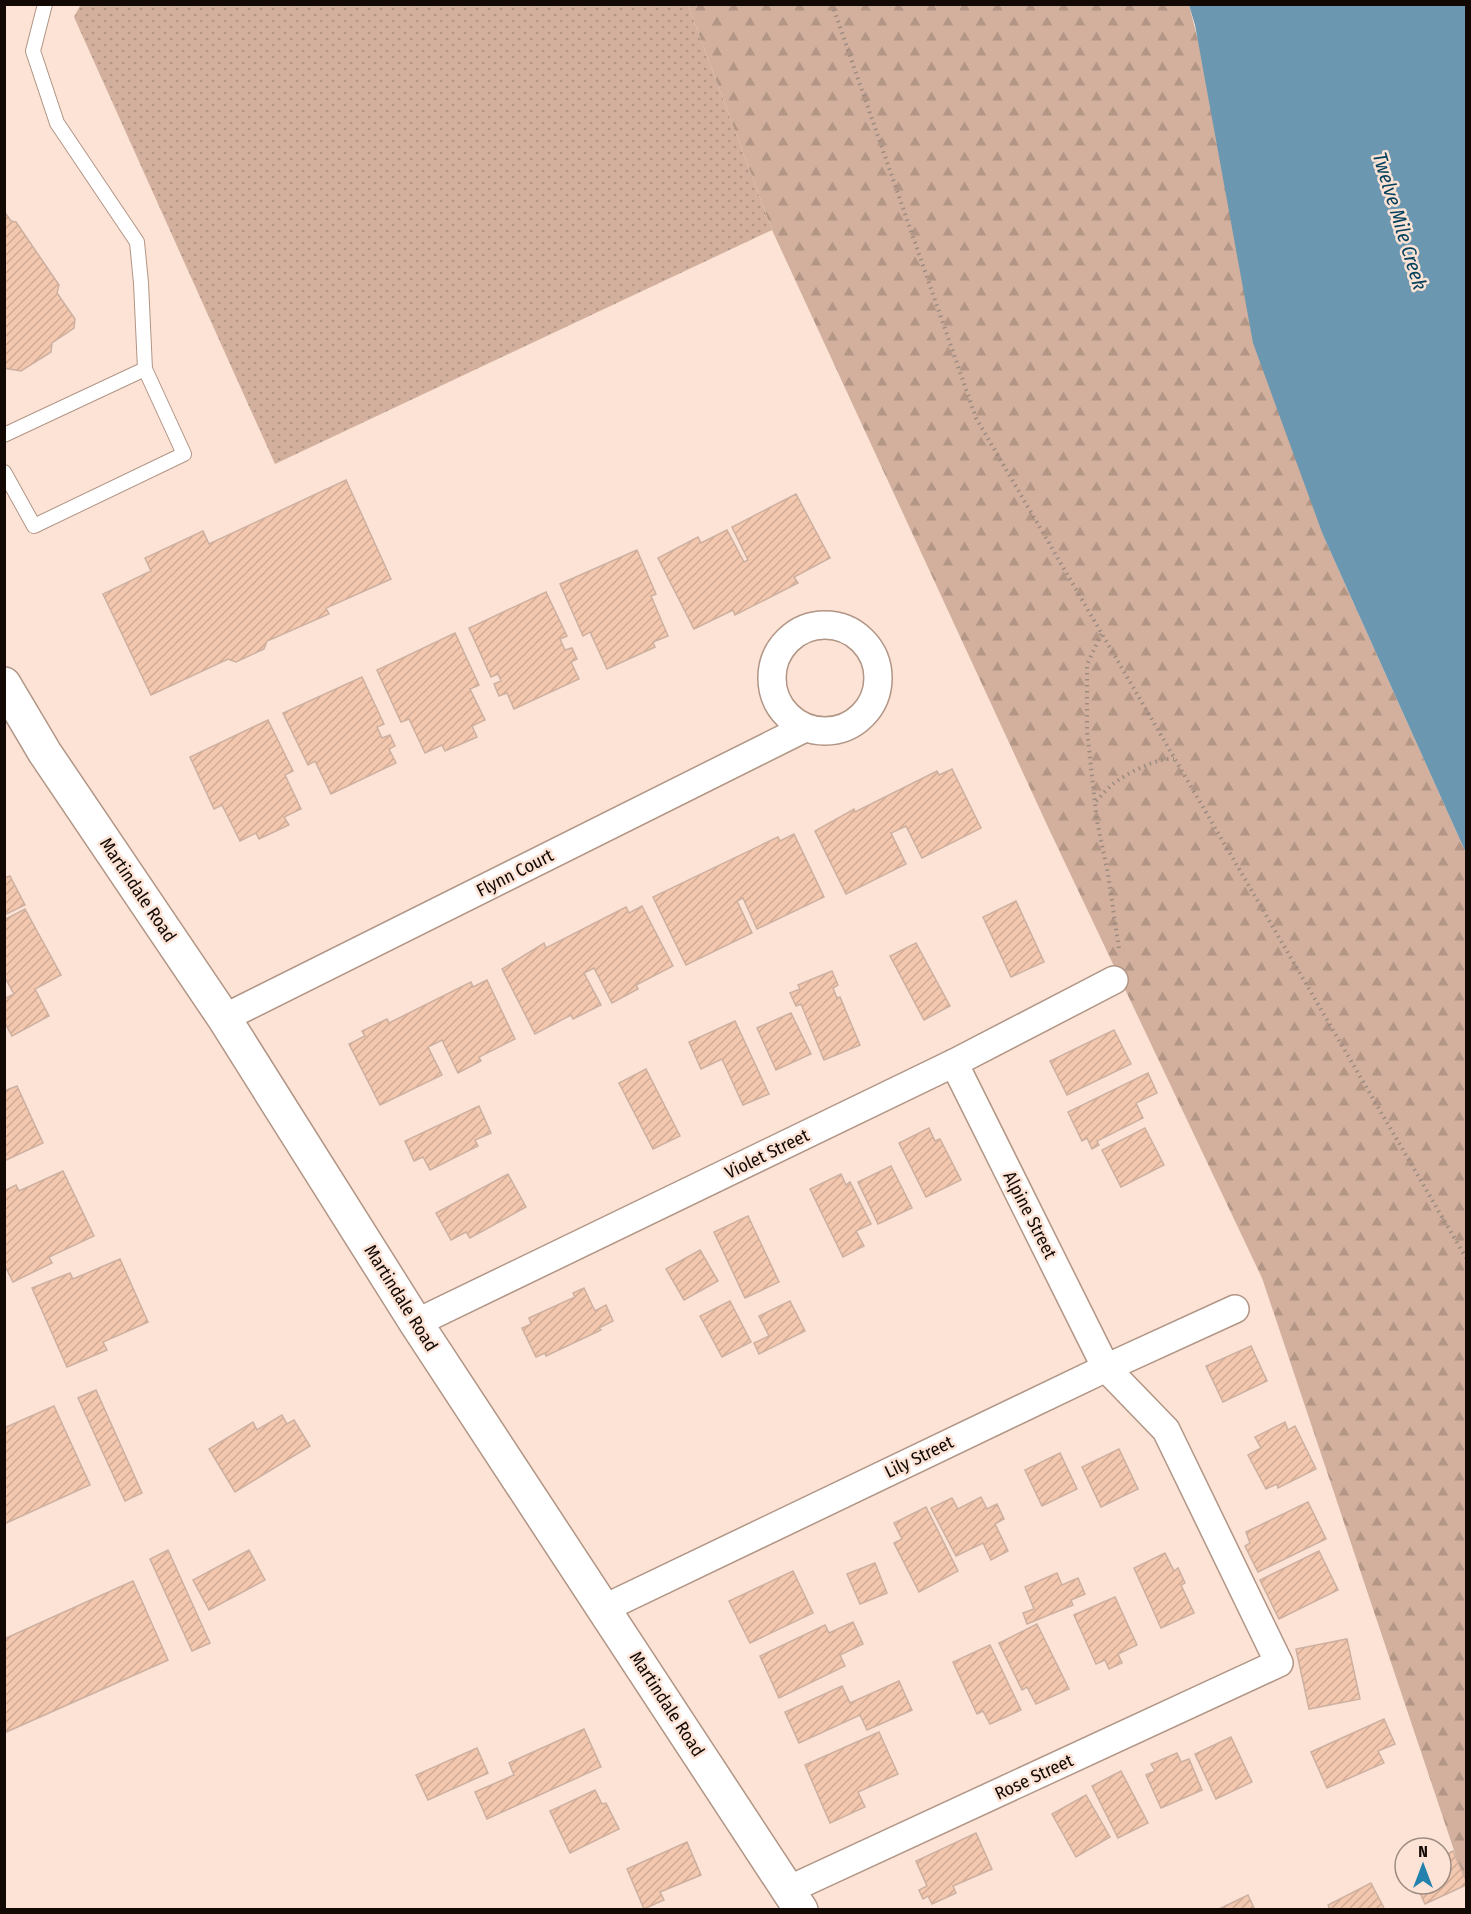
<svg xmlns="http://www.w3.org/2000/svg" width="1471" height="1914" font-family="'Fira Sans Condensed',sans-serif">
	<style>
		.green { fill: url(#green-dots) }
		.forest { fill: url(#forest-firs) }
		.water { fill: #6c97b0 }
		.building { fill: url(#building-hatch); stroke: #cdb0a0; stroke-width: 1.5 }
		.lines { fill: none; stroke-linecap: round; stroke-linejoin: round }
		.service-casing { stroke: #b19585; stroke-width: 16 }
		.minor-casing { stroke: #b19585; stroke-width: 30 }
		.secondary-casing { stroke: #b19585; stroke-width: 36 }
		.path { stroke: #9d8b81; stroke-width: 4; stroke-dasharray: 1.5 4.5; stroke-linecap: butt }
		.service { stroke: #fff; stroke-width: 14 }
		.minor { stroke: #fff; stroke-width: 27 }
		.secondary { stroke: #fff; stroke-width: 33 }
		.labels { text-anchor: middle; stroke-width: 5; stroke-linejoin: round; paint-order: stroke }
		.street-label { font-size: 18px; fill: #120904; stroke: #fce3d6 }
		.water-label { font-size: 20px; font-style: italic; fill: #03405b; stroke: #fce3d6 }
	</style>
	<defs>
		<pattern id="green-dots" width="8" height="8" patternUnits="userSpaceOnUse" patternTransform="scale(1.5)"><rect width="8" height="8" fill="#d2b09d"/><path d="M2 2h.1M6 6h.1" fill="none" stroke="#b39686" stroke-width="1.8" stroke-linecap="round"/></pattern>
		<pattern id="forest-firs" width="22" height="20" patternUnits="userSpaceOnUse" patternTransform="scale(1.5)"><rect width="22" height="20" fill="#d2b09d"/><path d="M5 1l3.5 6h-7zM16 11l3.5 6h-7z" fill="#b39686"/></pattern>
		<pattern id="building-hatch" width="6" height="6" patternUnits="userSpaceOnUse" patternTransform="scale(1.5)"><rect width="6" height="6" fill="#f4c8af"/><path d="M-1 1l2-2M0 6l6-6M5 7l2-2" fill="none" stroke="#d0aa95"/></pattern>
	</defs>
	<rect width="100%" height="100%" fill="#fce3d6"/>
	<path class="green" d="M 81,4 L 688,5 L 772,230 L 275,464 L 74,17 Z"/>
	<path class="forest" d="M 688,5 L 1189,5 L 1323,535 L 1466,853 L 1466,1886 L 1262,1278 L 1048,827 L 772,230 Z"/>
	<path class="water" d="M 1189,5 L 1466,5 L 1466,853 L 1323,535 L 1253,343 L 1195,25 Z"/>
	<g class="building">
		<path d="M 4,211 L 11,221 L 16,222 L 59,285 L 57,293 L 75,319 L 74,328 L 52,343 L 51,352 L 21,371 L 4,368 Z"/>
		<path d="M 346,480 L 391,579 L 326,608 L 329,614 L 267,641 L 264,649 L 236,662 L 228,659 L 151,695 L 103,594 L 151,571 L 145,558 L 203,531 L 209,544 Z"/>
		<path d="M 796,494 L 830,558 L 794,577 L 798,583 L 735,615 L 733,610 L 694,629 L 658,558 L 698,537 L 701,543 L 727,530 L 744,562 L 748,560 L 732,527 Z"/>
		<path d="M 637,550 L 656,594 L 651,596 L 668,636 L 653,642 L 655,647 L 607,669 L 590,632 L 583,636 L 560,584 Z"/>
		<path d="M 546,592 L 567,636 L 560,639 L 565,650 L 572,648 L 577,659 L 571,662 L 579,679 L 514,709 L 507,693 L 499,696 L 494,684 L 501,681 L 498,674 L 491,677 L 469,628 Z"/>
		<path d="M 455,633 L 479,685 L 470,689 L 485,720 L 472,726 L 477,737 L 445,751 L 442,745 L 425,753 L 409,719 L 401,722 L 377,670 Z"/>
		<path d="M 362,677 L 384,724 L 377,727 L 382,738 L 390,735 L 395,746 L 389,749 L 396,763 L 331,794 L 315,761 L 308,765 L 283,713 Z"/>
		<path d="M 268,720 L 293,771 L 285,775 L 301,809 L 284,817 L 289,825 L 259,839 L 256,833 L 240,841 L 222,805 L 214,809 L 190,757 Z"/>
		<path d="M 952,769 L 981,828 L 922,858 L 906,826 L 891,833 L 906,864 L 846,894 L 815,831 L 854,809 L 855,812 L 937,771 L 939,775 Z"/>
		<path d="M 794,834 L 824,897 L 757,929 L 743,898 L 737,901 L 752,933 L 686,965 L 653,897 L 778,837 L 780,841 Z"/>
		<path d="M 10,876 L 25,905 L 4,915 L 4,878 Z"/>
		<path d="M 1016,901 L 1044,962 L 1011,977 L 983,917 Z"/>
		<path d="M 642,906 L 673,966 L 636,985 L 638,989 L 612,1003 L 594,968 L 584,973 L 601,1005 L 573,1019 L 571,1015 L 535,1034 L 502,969 L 544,943 L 546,948 L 626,907 L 629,913 Z"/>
		<path d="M 25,909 L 61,975 L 35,989 L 49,1016 L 12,1036 L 4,1021 L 4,999 L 14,994 L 4,976 L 4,920 Z"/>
		<path d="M 916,943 L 950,1006 L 924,1020 L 890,956 Z"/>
		<path d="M 832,971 L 838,985 L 833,988 L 837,998 L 840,997 L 860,1045 L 824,1060 L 801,1004 L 796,1006 L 790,993 L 800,989 L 798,985 Z"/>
		<path d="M 487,980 L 515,1039 L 479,1057 L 481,1061 L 458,1073 L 442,1040 L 428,1047 L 442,1075 L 380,1105 L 349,1044 L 365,1036 L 362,1031 L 387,1019 L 389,1023 L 471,982 L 473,987 Z"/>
		<path d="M 791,1013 L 811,1054 L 776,1070 L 757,1028 Z"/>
		<path d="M 735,1021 L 769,1094 L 743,1105 L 722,1059 L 701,1069 L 689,1042 Z"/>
		<path d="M 1114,1030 L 1131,1064 L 1067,1095 L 1050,1061 Z"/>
		<path d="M 646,1069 L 680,1136 L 653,1149 L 619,1083 Z"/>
		<path d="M 1148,1073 L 1157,1093 L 1136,1103 L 1143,1118 L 1097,1141 L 1099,1145 L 1092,1149 L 1087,1138 L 1082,1141 L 1068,1112 Z"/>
		<path d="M 17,1086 L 43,1143 L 4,1161 L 4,1091 Z"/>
		<path d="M 479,1106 L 491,1133 L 475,1140 L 478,1146 L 430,1170 L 423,1157 L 414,1161 L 405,1141 Z"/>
		<path d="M 929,1128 L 935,1141 L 940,1139 L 961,1180 L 926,1197 L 899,1143 Z"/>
		<path d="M 1145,1128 L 1164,1165 L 1121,1187 L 1102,1150 Z"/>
		<path d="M 891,1166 L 912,1208 L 878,1224 L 858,1182 Z"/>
		<path d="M 63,1171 L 94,1236 L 49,1257 L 52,1263 L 13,1282 L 4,1264 L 4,1191 L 16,1185 L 19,1191 Z"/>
		<path d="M 508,1174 L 526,1207 L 470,1238 L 466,1232 L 451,1240 L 436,1213 Z"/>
		<path d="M 841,1174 L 846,1185 L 850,1182 L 871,1224 L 856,1231 L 864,1246 L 843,1257 L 810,1189 Z"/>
		<path d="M 748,1216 L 779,1282 L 745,1298 L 714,1232 Z"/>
		<path d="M 700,1250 L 718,1281 L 684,1300 L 666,1269 Z"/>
		<path d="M 120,1259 L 148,1322 L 103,1342 L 107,1350 L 67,1367 L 32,1288 L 70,1273 L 73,1279 Z"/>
		<path d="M 584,1288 L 595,1311 L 606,1305 L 613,1321 L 599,1328 L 601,1330 L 546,1356 L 545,1353 L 536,1357 L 522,1328 L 531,1324 L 529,1318 L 575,1297 L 573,1293 Z"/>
		<path d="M 730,1301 L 751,1342 L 722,1357 L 700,1316 Z"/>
		<path d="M 790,1301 L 805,1331 L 759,1354 L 754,1343 L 769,1336 L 759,1316 Z"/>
		<path d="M 1251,1346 L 1267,1381 L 1223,1402 L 1206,1366 Z"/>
		<path d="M 96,1390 L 142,1493 L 125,1501 L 78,1398 Z"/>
		<path d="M 54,1406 L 90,1485 L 4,1524 L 4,1428 Z"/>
		<path d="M 282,1415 L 287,1424 L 294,1420 L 310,1446 L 235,1492 L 209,1449 L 253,1422 L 257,1430 Z"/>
		<path d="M 1285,1422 L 1288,1430 L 1295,1426 L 1316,1469 L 1278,1488 L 1277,1484 L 1266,1489 L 1248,1455 L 1261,1448 L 1255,1437 Z"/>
		<path d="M 1119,1449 L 1138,1489 L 1101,1507 L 1082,1467 Z"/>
		<path d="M 1060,1453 L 1077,1489 L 1042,1506 L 1025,1470 Z"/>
		<path d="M 981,1497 L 987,1509 L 997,1504 L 1004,1519 L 995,1524 L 1008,1551 L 991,1560 L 983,1543 L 956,1556 L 931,1508 L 952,1498 L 958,1509 Z"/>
		<path d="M 1308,1502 L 1326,1539 L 1258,1572 L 1245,1546 L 1250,1543 L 1246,1532 Z"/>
		<path d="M 926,1507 L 958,1571 L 919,1592 L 894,1543 L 902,1539 L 894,1523 Z"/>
		<path d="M 168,1550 L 210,1643 L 192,1651 L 150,1559 Z"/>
		<path d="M 249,1550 L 265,1580 L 209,1610 L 193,1580 Z"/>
		<path d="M 1319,1551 L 1338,1590 L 1279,1619 L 1260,1580 Z"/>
		<path d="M 1165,1553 L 1174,1571 L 1178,1568 L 1185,1583 L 1181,1585 L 1194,1613 L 1161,1628 L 1134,1568 Z"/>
		<path d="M 875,1563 L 887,1593 L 860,1604 L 847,1574 Z"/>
		<path d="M 793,1571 L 813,1613 L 750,1643 L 729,1601 Z"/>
		<path d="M 1057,1573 L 1062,1585 L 1078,1578 L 1085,1594 L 1071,1600 L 1073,1605 L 1027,1624 L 1023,1613 L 1034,1609 L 1025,1587 Z"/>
		<path d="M 133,1581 L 168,1660 L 4,1733 L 4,1639 Z"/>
		<path d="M 1115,1597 L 1137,1645 L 1118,1654 L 1122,1663 L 1109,1669 L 1105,1660 L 1096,1664 L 1074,1615 Z"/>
		<path d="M 853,1622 L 863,1644 L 840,1655 L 845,1666 L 779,1698 L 760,1656 L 825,1625 L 829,1633 Z"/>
		<path d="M 1037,1624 L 1069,1689 L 1036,1704 L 1027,1687 L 1022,1690 L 999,1643 Z"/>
		<path d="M 1347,1639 L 1360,1699 L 1309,1709 L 1296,1649 Z"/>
		<path d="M 990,1645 L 1021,1710 L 990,1724 L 983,1711 L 977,1714 L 953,1662 Z"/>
		<path d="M 899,1681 L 912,1710 L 867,1730 L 860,1715 L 799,1743 L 785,1712 L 842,1686 L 850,1703 Z"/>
		<path d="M 1384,1719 L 1395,1744 L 1378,1751 L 1384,1763 L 1327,1788 L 1311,1752 Z"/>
		<path d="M 584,1729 L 601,1767 L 487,1819 L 475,1792 L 514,1775 L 509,1763 Z"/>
		<path d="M 879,1732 L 898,1774 L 858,1792 L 865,1807 L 830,1823 L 805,1765 Z"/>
		<path d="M 1231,1737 L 1252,1782 L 1216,1799 L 1195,1754 Z"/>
		<path d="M 477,1748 L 488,1773 L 428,1800 L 416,1775 Z"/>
		<path d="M 1177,1753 L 1181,1762 L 1189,1759 L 1202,1790 L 1161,1808 L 1146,1775 L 1155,1771 L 1151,1764 Z"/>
		<path d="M 1121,1771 L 1148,1823 L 1118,1838 L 1092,1786 Z"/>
		<path d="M 595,1790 L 602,1804 L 606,1803 L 619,1829 L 570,1853 L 550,1811 Z"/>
		<path d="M 1086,1795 L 1110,1837 L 1076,1857 L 1052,1814 Z"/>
		<path d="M 976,1833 L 992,1869 L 953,1886 L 956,1893 L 932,1904 L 928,1896 L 923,1899 L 919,1890 L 927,1886 L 916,1861 Z"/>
		<path d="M 687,1842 L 701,1875 L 660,1892 L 664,1900 L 644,1909 L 627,1869 Z"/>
		<path d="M 1453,1851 L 1466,1880 L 1466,1885 L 1425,1904 L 1416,1884 L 1441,1884 L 1441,1857 Z"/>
		<path d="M 1371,1883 L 1385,1910 L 1330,1910 L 1328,1905 Z"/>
		<path d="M 1248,1895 L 1255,1910 L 1217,1910 Z"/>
	</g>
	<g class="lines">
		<g class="service-casing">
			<g id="service">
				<path d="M 4,435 L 145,369"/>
				<path d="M 4,472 L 34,526 L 184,454 L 145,369 L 141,283 L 137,242 L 57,123 L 33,51 L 45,4"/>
			</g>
		</g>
		<g class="minor-casing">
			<g id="minor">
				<circle cx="825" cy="678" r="53"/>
				<path d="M 224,1018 L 805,728"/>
				<path d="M 416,1323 L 954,1063 L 1114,980"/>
				<path d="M 605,1608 L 1106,1368 L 1235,1309"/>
				<path d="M 788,1890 L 1279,1663 L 1166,1430 L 1106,1368 L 954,1063"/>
			</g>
		</g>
		<g class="secondary-casing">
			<path id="secondary" d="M 4,684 L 45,753 L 224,1018 L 416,1323 L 801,1910"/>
		</g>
		<g class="path">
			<path d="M 832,4 L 976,418 L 1466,1258"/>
			<path d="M 1101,634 L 1087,665 L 1087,731 L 1097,821 L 1108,874 L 1119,949"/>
			<path d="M 1096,801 C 1102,795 1107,789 1113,784 C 1125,774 1158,757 1174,759"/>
		</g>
		<use href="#service" class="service"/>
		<use href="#minor" class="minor"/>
		<use href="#secondary" class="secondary"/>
	</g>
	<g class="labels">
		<g class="street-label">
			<text transform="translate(515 873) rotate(-27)" y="6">Flynn Court</text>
			<text transform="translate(138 890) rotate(56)" y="6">Martindale Road</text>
			<text transform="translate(767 1154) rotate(-26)" y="6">Violet Street</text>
			<text transform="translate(1030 1215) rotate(63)" y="6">Alpine Street</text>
			<text transform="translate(401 1298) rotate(58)" y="6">Martindale Road</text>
			<text transform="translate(919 1457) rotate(-26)" y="6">Lily Street</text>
			<text transform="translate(667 1704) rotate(57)" y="6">Martindale Road</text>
			<text transform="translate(1034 1777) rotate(-25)" y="6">Rose Street</text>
		</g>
		<g class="water-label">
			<text transform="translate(1400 221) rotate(73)" y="7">Twelve Mile Creek</text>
		</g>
	</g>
	<rect width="1471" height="1914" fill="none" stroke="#120904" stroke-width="12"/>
	<g transform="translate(1423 1866)"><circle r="28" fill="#fce3d6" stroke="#9e8c82" stroke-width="1.5"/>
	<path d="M0-4.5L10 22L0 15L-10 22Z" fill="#2381ae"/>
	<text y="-9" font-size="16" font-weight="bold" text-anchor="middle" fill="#120904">N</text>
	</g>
</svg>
